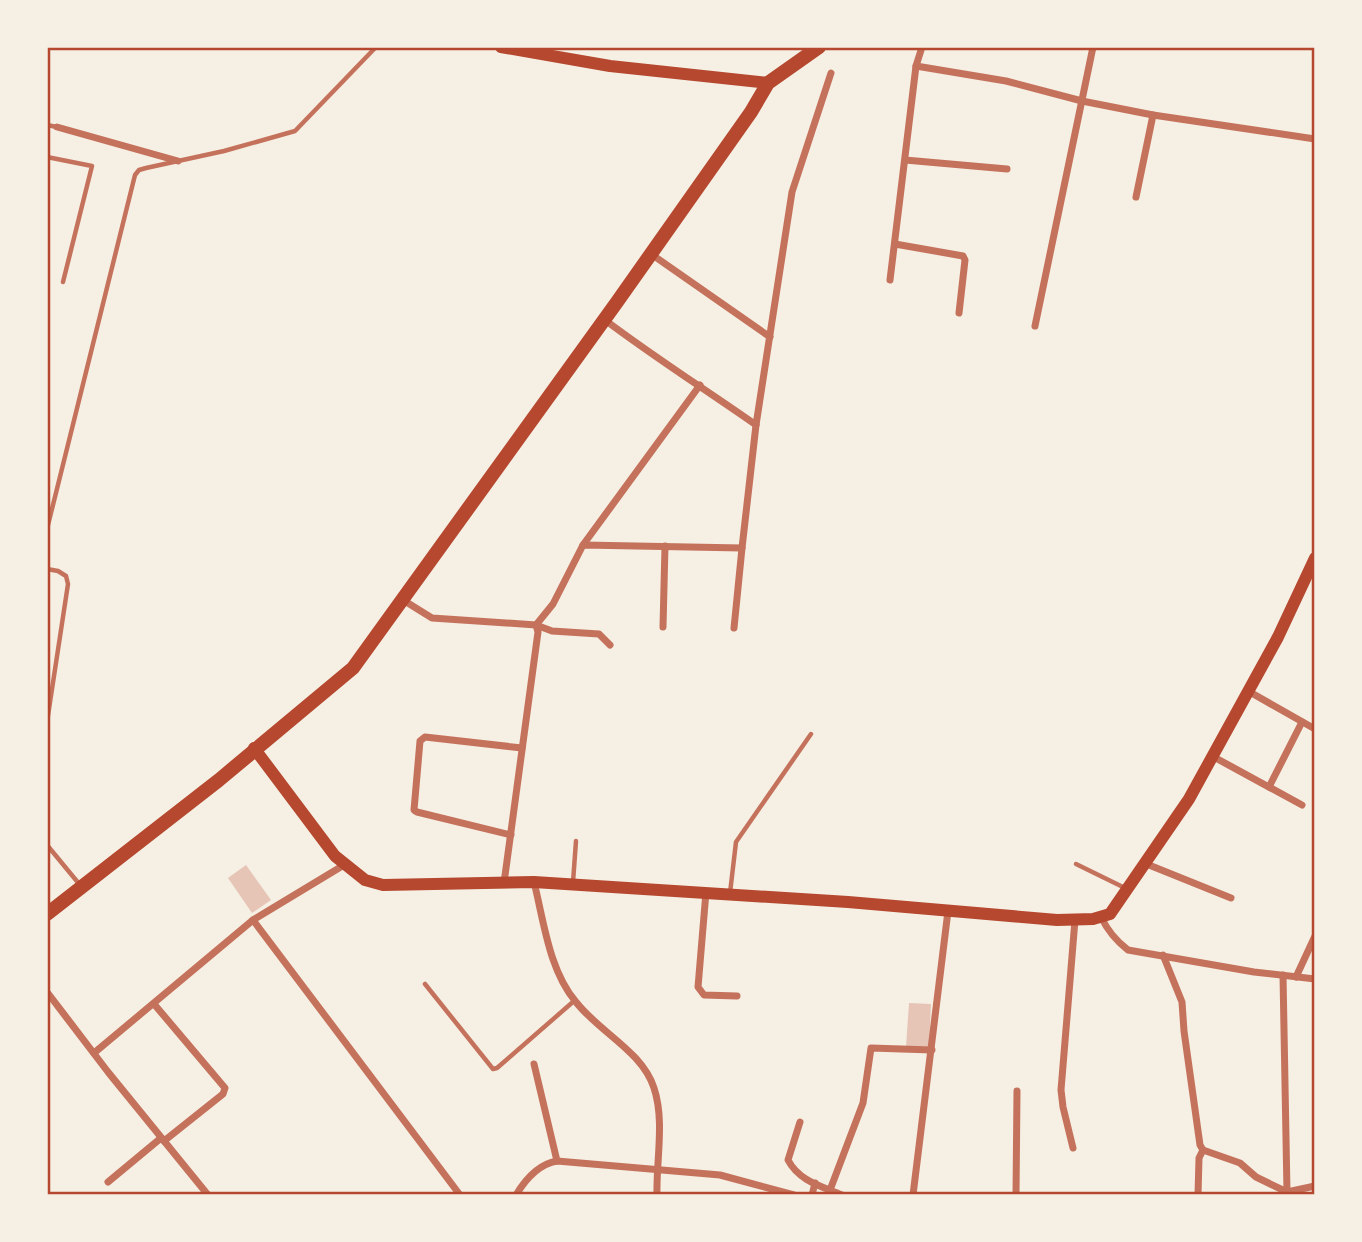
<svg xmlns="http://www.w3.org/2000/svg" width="1362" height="1242" font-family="'Titillium Web',sans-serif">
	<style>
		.building { fill: #e6c5b7 }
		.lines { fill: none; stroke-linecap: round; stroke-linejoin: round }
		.service { stroke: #c5725c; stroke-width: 4.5 }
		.minor { stroke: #c5725c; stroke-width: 7 }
		.secondary { stroke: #b5482f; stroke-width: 12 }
		.primary { stroke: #b5482f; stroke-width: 14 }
		.neatline { fill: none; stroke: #b5482f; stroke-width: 2.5 }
	</style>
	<rect width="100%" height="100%" fill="#f6efe4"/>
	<g class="building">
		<path d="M 246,865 L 271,900 L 252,913 L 228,878 Z"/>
		<path d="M 909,1003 L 931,1004 L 929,1048 L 906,1047 Z"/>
	</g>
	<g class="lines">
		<g class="service">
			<path d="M 47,125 L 57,127"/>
			<path d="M 47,157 L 92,166 L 63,282"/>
			<path d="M 47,529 L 135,175 L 139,170 L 146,168 L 224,151 L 295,131 L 376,47"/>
			<path d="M 47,569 L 58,571 L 66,576 L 68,584 L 47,722"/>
			<path d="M 47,845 L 80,885"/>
			<path d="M 1076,864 L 1125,888"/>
			<path d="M 573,882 L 576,841"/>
			<path d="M 730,893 L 736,842 L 811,734"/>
			<path d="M 425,984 L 493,1069 L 497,1068 L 574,1001"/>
		</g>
		<g class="minor">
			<path d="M 916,66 L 1006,81 L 1082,101 L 1153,115"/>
			<path d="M 57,127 L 178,161"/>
			<path d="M 905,160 L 1007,169"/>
			<path d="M 1136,197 L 1153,115 L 1315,139"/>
			<path d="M 895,244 L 963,256 L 965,260 L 959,313"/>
			<path d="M 651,254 L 770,337"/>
			<path d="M 890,280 L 916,66 L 922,47"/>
			<path d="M 605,320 C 654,357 706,390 756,425"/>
			<path d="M 1035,326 L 1093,47"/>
			<path d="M 583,545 L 700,385"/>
			<path d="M 403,600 L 432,618 L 536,625 L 553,604 L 583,545 L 742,548 L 756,425 L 792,192 L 831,73"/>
			<path d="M 663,627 L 665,546"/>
			<path d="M 734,628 L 742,548"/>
			<path d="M 1248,691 L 1315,729"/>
			<path d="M 1212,756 L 1302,805"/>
			<path d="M 1269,787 L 1302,722"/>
			<path d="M 511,835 L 417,812 L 414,810 L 420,741 L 425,737 L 522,748"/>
			<path d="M 1144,863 L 1231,898"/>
			<path d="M 534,882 C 544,922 549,970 576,1002 C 599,1032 642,1051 654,1088 C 665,1121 656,1161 657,1195"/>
			<path d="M 504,883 L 538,632 L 536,625 L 552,631 L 599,634 L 610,645"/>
			<path d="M 706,892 L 698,987 L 704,995 L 737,996"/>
			<path d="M 1101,917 C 1108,931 1115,940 1128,950 L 1254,972 L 1315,979"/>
			<path d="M 253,920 L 460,1195"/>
			<path d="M 1163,955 L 1182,1002 L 1184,1031 L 1200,1145 L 1203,1150 L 1240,1163 L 1256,1177 L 1287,1192 L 1315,1186"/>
			<path d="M 1283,975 L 1287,1192"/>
			<path d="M 1296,977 L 1315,936"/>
			<path d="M 47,992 L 108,1072 L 208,1195"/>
			<path d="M 154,1004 L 225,1088 L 223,1094 L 164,1141"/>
			<path d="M 94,1053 L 253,920 L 344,865"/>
			<path d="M 534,1064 L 557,1161"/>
			<path d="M 800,1122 L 788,1160 C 799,1181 821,1186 842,1195"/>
			<path d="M 1073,1148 L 1063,1107 L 1061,1090 L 1075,920"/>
			<path d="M 108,1182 L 161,1138"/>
			<path d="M 830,1190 L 863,1103 L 871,1048 L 932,1050"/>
			<path d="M 516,1195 C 525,1180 539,1164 557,1161 L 720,1175 L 794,1195"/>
			<path d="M 812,1195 L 815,1183"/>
			<path d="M 913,1195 L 948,911"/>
			<path d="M 1016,1195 L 1017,1091"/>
			<path d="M 1198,1195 L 1199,1158 L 1203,1150"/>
		</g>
		<g class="secondary">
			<path d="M 501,47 L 610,66 L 768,83"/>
			<path d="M 254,748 L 335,856 L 365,880 L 383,885 L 534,882 L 848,902 L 1057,920 L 1093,919 L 1110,914 L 1189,799 L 1278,637 L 1315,558"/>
		</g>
		<path class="primary" d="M 47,914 L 219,780 L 353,668 L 617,302 L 751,112 L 768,83 L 819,47"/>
	</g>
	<rect width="1362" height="1242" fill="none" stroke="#f6efe4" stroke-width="98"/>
	<rect x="49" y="49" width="1264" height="1144" class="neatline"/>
</svg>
